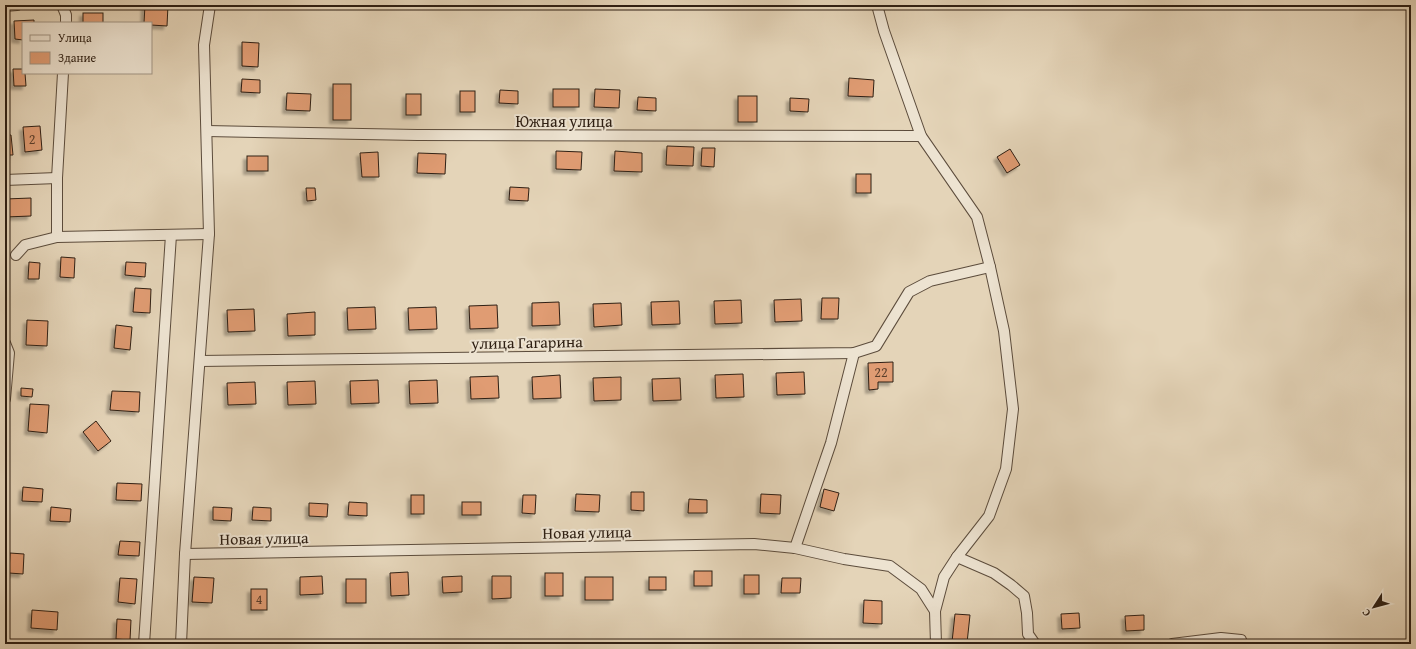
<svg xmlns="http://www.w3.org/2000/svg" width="1416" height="649" font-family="'Gentium Book Plus',serif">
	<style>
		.building { fill: #e09c73; stroke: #2e1f13; filter: url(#shadow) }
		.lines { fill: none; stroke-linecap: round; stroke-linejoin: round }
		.minor-casing { stroke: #5c4c3c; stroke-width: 12 }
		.minor { stroke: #ede3d1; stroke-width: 10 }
		.labels { text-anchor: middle; stroke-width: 4; stroke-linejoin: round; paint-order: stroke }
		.number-label { font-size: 14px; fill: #5a3e2b }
		.street-label { font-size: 16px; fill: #2e1f13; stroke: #ede3d1 }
	</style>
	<defs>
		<filter id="shadow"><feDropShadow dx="-3.5" dy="3.5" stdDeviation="1" flood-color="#0004"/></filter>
	</defs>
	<rect width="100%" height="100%" fill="#e4d4b8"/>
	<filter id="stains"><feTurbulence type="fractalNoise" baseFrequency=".005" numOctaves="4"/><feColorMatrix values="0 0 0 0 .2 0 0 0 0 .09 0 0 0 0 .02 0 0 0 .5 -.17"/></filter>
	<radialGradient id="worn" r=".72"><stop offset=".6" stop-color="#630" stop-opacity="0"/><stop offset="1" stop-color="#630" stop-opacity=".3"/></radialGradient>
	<g class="building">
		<path d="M 145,5 L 168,5 L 167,26 L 151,25 L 151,23 L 144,23 Z"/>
		<rect x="83" y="13" width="20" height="10"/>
		<path d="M 34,20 L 34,23 L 23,23 L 23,40 L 15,39 L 14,21 Z"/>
		<path d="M 242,42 L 259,43 L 258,67 L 242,66 Z"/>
		<path d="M 13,69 L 23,69 L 23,73 L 25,73 L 26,86 L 14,86 Z"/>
		<path d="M 849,78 L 874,80 L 873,97 L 848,96 Z"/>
		<path d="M 242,79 L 260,80 L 260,93 L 241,92 Z"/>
		<rect x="333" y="84" width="18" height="36"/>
		<rect x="553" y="89" width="26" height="18"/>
		<path d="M 595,89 L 620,90 L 619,108 L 594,107 Z"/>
		<path d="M 500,90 L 518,91 L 518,104 L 499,103 Z"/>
		<rect x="460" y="91" width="15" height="21"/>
		<path d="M 287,93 L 311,94 L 310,111 L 286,110 Z"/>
		<rect x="406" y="94" width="15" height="21"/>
		<rect x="738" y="96" width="19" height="26"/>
		<path d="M 638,97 L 656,98 L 656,111 L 637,110 Z"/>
		<path d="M 790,98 L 809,99 L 808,112 L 790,111 Z"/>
		<path d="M 40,126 L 42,150 L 25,152 L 23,127 Z"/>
		<path d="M 5,135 L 11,135 L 13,155 L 5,155 Z"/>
		<path d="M 667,146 L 694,147 L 693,166 L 666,165 Z"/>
		<path d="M 702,148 L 715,148 L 714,167 L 701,166 Z"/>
		<path d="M 1010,149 L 1020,165 L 1007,173 L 997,157 Z"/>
		<path d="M 556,151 L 582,152 L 581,170 L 556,169 Z"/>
		<path d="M 615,151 L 642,153 L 642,172 L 614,171 Z"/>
		<path d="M 378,152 L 379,177 L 362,177 L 360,153 Z"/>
		<path d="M 418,153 L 446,154 L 445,174 L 417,173 Z"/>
		<rect x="247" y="156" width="21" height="15"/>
		<rect x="856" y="174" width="15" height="19"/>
		<path d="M 510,187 L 529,188 L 528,201 L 509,200 Z"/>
		<path d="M 306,188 L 315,188 L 316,200 L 307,201 Z"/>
		<path d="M 31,198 L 31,216 L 5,217 L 5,199 Z"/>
		<path d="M 61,257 L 75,258 L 74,278 L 60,277 Z"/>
		<path d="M 29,262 L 40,263 L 39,279 L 28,279 Z"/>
		<path d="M 126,262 L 146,263 L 145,277 L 125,275 Z"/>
		<path d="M 135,288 L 151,289 L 150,313 L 133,312 Z"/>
		<path d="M 822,298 L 839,298 L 838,319 L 821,319 Z"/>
		<path d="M 801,299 L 802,321 L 775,322 L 774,300 Z"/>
		<path d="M 741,300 L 742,323 L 715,324 L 714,301 Z"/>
		<path d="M 679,301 L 680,324 L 652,325 L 651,302 Z"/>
		<path d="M 559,302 L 560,325 L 532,326 L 532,303 Z"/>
		<path d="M 621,303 L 622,325 L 594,327 L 593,304 Z"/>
		<path d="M 497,305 L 498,328 L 470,329 L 469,306 Z"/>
		<path d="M 375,307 L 376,329 L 348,330 L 347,308 Z"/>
		<path d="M 436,307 L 437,329 L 409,330 L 408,308 Z"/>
		<path d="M 254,309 L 255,331 L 228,332 L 227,310 Z"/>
		<path d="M 315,312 L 315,335 L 288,336 L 287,314 Z"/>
		<path d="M 27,320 L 48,321 L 47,346 L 26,345 Z"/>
		<path d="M 116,325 L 132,327 L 130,350 L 114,348 Z"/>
		<path d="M 893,362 L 893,382 L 878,382 L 878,389 L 869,390 L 868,363 Z"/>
		<path d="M 804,372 L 805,394 L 777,395 L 776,373 Z"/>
		<path d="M 743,374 L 744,397 L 716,398 L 715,375 Z"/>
		<path d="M 560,375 L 561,398 L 533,399 L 532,377 Z"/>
		<path d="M 498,376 L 499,398 L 471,399 L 470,377 Z"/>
		<path d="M 621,377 L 621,400 L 594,401 L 593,378 Z"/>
		<path d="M 680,378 L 681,400 L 653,401 L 652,379 Z"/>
		<path d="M 378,380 L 379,403 L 351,404 L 350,381 Z"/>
		<path d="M 437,380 L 438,403 L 410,404 L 409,381 Z"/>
		<path d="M 315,381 L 316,404 L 288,405 L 287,382 Z"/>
		<path d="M 255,382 L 256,404 L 228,405 L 227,383 Z"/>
		<path d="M 21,388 L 33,389 L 32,397 L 21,396 Z"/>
		<path d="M 112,391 L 140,392 L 139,412 L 110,410 Z"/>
		<path d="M 30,404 L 49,405 L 47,433 L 28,431 Z"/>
		<path d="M 96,421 L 111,441 L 98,451 L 83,432 Z"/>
		<path d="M 117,483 L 142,484 L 141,501 L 116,500 Z"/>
		<path d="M 23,487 L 43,489 L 42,502 L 22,501 Z"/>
		<path d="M 824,489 L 839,493 L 834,511 L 820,507 Z"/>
		<path d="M 631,492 L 644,492 L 644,511 L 631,510 Z"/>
		<path d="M 576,494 L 600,495 L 599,512 L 575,511 Z"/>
		<path d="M 761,494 L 781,495 L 780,514 L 760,513 Z"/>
		<rect x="411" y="495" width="13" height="19"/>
		<path d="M 523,495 L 536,495 L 535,514 L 522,513 Z"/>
		<path d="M 689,499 L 707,500 L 707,513 L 688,513 Z"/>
		<path d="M 349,502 L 367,503 L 367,516 L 348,515 Z"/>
		<rect x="462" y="502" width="19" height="13"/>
		<path d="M 309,503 L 328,504 L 327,517 L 309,516 Z"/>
		<path d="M 51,507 L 71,509 L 70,522 L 50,521 Z"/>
		<path d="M 213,507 L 232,508 L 231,521 L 213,520 Z"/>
		<path d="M 253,507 L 271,508 L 271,521 L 252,520 Z"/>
		<path d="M 120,541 L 140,542 L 139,556 L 118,555 Z"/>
		<path d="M 10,553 L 24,554 L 23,574 L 9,573 Z"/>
		<rect x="694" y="571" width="18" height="15"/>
		<path d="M 408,572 L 409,595 L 391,596 L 390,573 Z"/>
		<rect x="545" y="573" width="18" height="23"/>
		<rect x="744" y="575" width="15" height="19"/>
		<path d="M 322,576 L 323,594 L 300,595 L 300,577 Z"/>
		<path d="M 462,576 L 462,592 L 443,593 L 442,577 Z"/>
		<path d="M 492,576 L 511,576 L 511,598 L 492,599 Z"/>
		<path d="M 194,577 L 214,578 L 212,603 L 192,602 Z"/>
		<rect x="585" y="577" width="28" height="23"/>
		<rect x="649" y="577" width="17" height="13"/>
		<path d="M 120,578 L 137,579 L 135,604 L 118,602 Z"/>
		<path d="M 782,578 L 801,578 L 800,593 L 781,593 Z"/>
		<rect x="346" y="579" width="20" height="24"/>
		<rect x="251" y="589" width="16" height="21"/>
		<path d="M 864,600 L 882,601 L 882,624 L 863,623 Z"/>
		<path d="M 32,610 L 58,612 L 57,630 L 31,628 Z"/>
		<path d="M 1079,613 L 1080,628 L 1062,629 L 1061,614 Z"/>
		<path d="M 955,614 L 970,615 L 967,643 L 952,642 Z"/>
		<path d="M 1144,615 L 1144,630 L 1126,631 L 1125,616 Z"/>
		<path d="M 117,619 L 131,620 L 130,640 L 116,639 Z"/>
	</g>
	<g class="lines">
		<g class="minor-casing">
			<g id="minor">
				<path d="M 62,5 L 66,15 L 66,23"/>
				<path d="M 5,6 L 17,5"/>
				<path d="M 207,131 L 417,135 L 921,136"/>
				<path d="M 5,180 L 57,178"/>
				<path d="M 57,237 L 57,178 L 63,73"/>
				<path d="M 16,255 L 25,245 L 57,237 L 209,234"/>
				<path d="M 5,343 L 9,353 L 5,399"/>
				<path d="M 200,361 L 854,353 L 876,346 L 909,292 L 930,281 L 990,267 L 977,217 L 921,136 L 884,31 L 877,5"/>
				<path d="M 795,548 L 831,443 L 854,353"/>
				<path d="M 185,554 L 754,544 L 795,548 L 844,559 L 890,566 L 921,589 L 935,611 L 936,644"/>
				<path d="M 957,557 L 994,573 L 1011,585 L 1024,596 L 1027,613 L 1028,634 L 1035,644"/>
				<path d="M 935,611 L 944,577 L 957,557 L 989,516 L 1006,469 L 1013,409 L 1004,331 L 990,267"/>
				<path d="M 144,644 L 171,235"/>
				<path d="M 181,644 L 185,554 L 209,234 L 204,45 L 210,5"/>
				<path d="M 1172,644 L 1221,638 L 1241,640 L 1242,644"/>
			</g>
		</g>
		<use href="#minor" class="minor"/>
	</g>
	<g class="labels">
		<g class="number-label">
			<text x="32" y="144">2</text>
			<text x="881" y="377">22</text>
			<text x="259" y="604">4</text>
		</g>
		<g class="street-label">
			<text x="564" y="127">Южная улица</text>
			<text transform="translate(527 342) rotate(-1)" y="6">улица Гагарина</text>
			<text transform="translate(587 532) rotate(-1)" y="6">Новая улица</text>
			<text transform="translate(264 538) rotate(-1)" y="6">Новая улица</text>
		</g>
	</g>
	<rect width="1416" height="649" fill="none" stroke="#e4d4b8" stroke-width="20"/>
	<rect x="6" y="6" width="1404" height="637" fill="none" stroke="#2e1f13" stroke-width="2"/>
	<rect x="10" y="10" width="1396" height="629" fill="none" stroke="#2e1f13"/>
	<rect x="22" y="22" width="130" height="52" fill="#ede3d1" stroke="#a19585"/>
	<rect x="30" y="35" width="20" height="6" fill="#ede3d1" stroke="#a19585"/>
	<text x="58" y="42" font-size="12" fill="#2e1f13">Улица</text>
	<rect x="30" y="52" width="20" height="12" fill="#e09c73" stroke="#a19585"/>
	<text x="58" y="62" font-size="12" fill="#2e1f13">Здание</text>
	<g transform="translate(1374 607) rotate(234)" stroke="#ede3d1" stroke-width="3" paint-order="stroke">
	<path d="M0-3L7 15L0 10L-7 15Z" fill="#2e1f13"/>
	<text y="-6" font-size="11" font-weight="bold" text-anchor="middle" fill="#2e1f13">С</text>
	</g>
	<rect width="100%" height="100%" filter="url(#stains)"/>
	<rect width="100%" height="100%" fill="url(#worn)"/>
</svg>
